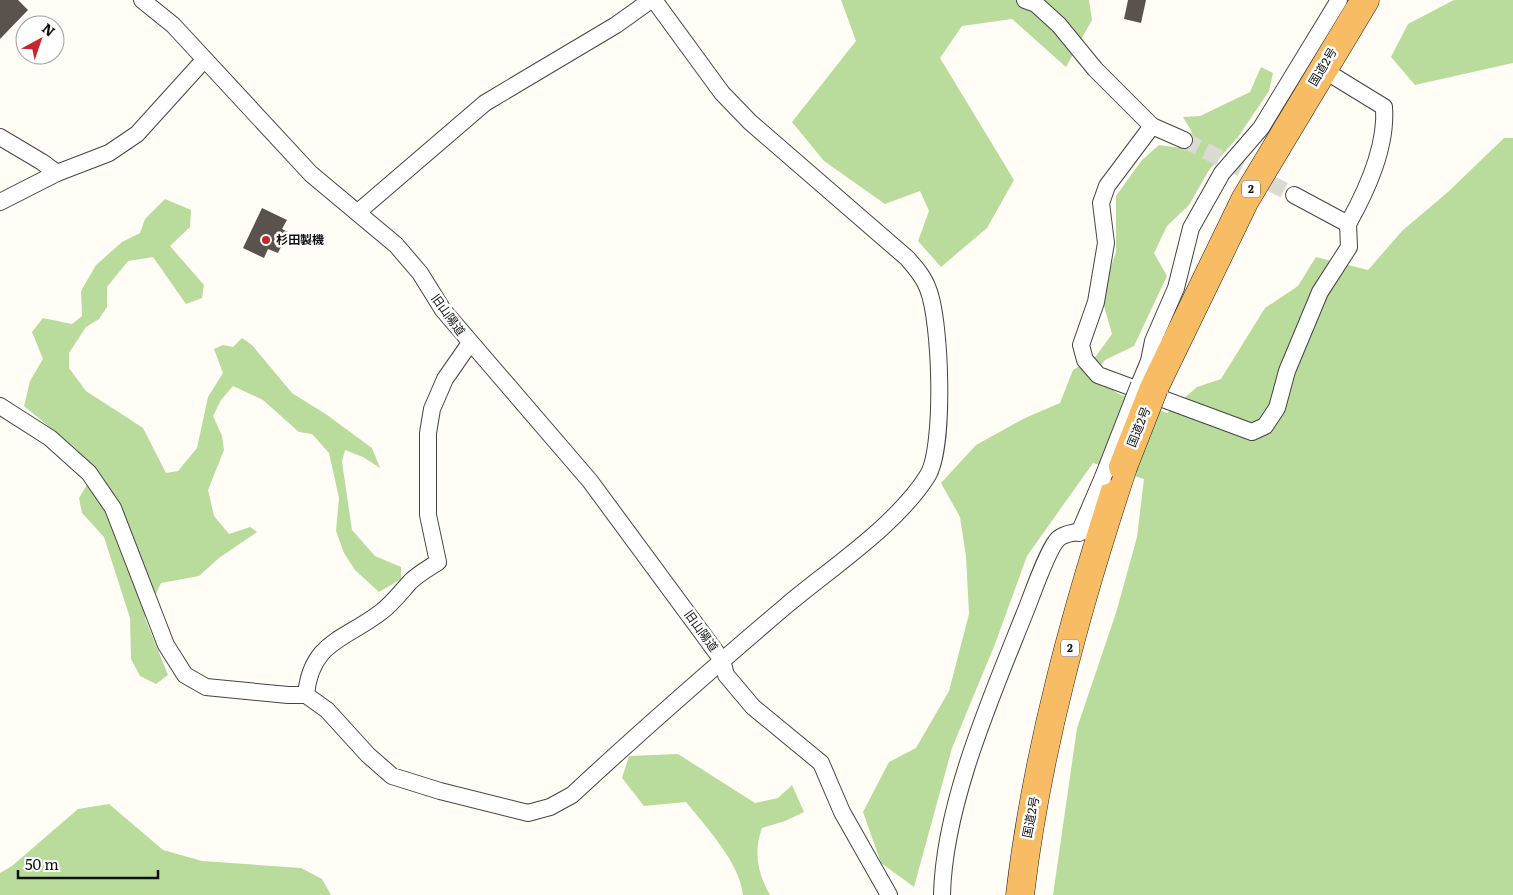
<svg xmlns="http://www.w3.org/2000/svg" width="1513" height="895" font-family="Literata,'Noto Sans JP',serif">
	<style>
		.forest { fill: #b9dc9c }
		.building { fill: #5a524d }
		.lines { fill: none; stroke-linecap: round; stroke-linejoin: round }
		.minor-tunnel { stroke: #dbdad3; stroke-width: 16; stroke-dasharray: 16 8; stroke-linecap: butt }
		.minor-casing { stroke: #444; stroke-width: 18 }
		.trunk-casing { stroke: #222; stroke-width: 29 }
		.minor { stroke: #fff; stroke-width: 16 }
		.trunk { stroke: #f7bc64; stroke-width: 28 }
		.minor-bridge-casing { stroke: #444; stroke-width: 18; stroke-linecap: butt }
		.trunk-bridge-casing { stroke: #222; stroke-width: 29; stroke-linecap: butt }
		.minor-bridge { stroke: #fff; stroke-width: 16 }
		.trunk-bridge { stroke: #f7bc64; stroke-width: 28 }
		.poi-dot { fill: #c4262e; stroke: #fff; stroke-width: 2 }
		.labels { text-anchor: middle; stroke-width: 5; stroke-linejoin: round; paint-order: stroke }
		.shield { fill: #fff; stroke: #585858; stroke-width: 1 }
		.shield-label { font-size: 11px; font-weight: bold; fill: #111 }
		.street-label { font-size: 12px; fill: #111; stroke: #fff }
		.poi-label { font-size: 12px; font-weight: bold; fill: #111; stroke: #fff; text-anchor: start }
	</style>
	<rect width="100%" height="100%" fill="#fffdf5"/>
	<g class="forest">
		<path d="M 841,0 L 1089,0 L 1092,20 L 1066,67 L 1012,19 L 962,26 L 940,58 L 1014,180 L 987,228 L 941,267 L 918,241 L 929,211 L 920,191 L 885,204 L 824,161 L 792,122 L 856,41 Z"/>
		<path d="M 1454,0 L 1513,0 L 1513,63 L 1415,85 L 1391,57 L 1408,24 Z"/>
		<path d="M 1261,67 L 1273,73 L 1269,91 L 1238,137 L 1209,170 L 1189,205 L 1167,226 L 1154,253 L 1167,276 L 1134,346 L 1105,360 L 1094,375 L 1117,393 L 1167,413 L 1197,387 L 1221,379 L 1265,308 L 1298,286 L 1316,257 L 1368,270 L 1402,231 L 1448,192 L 1504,138 L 1513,138 L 1513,895 L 1053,895 L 1077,728 L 1116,613 L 1137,537 L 1144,479 L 1093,463 L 1027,556 L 995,644 L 952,748 L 914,887 L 881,863 L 863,812 L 889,762 L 916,748 L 949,691 L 969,614 L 966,556 L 960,517 L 941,483 L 976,445 L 1025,418 L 1060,403 L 1073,370 L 1096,356 L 1112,334 L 1104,306 L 1106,281 L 1116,252 L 1116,196 L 1142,160 L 1159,145 L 1182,148 L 1192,132 L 1183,117 L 1200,116 L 1250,92 Z"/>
		<path d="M 165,199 L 191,210 L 190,227 L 170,246 L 204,285 L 202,298 L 186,304 L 153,257 L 128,261 L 107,287 L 107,307 L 99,319 L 86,327 L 69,353 L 69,368 L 86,391 L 143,428 L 166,473 L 178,471 L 197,448 L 208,397 L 223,373 L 214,349 L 223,345 L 233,347 L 242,338 L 252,345 L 292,393 L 327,415 L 372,448 L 380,468 L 363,457 L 345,450 L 342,462 L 352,530 L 375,556 L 401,567 L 401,579 L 379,592 L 355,570 L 344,553 L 336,531 L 339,498 L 329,453 L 312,434 L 299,432 L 263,400 L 233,386 L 221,400 L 213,416 L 222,436 L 224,450 L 208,490 L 214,516 L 229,534 L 250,527 L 257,532 L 219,558 L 199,576 L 161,583 L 145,618 L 168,675 L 156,684 L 140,676 L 131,659 L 130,618 L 104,537 L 82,513 L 79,498 L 96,470 L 75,448 L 24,406 L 30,381 L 43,359 L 32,332 L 43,318 L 72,324 L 82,316 L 81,291 L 96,265 L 122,242 L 140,233 L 145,219 Z"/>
		<path d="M 678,754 L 755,803 L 778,798 L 792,785 L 804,812 L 785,821 L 762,828 C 753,852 758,874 770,895 L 743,895 C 740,863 706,827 686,802 L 644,806 L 622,778 L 629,756 Z"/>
		<path d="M 109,804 L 163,850 L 202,861 L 301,868 L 322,879 L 331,895 L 0,895 L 0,873 L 12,866 L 78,809 Z"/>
	</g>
	<g class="building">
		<path d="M 0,0 L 18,0 L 28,10 L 0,39 Z"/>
		<path d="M 1128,0 L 1146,0 L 1141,23 L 1124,19 Z"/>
		<path d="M 262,208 L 287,220 L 282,229 L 288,232 L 278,253 L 268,249 L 264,258 L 243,248 Z"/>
	</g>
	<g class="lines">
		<path class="minor-tunnel" d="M 1184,140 L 1294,195"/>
		<g class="minor-casing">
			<g id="minor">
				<path d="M 142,0 L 173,25 L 311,174 L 396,245 L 420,273 L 443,310 L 590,481 L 722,660 L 726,675 L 753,707 L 821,763 L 842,812 L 889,895"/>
				<path d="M 1025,0 L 1036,4 L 1059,25 L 1095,69 L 1152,126 L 1184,140"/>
				<path d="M 1152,126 L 1107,186 L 1101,203 L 1106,243 L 1096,302 L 1081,345 L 1085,360 L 1098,375 L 1252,432 L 1265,426 L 1277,408 L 1287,371 L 1320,292 L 1349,247 L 1348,224"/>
				<path d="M 0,137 L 42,162 L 57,173"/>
				<path d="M 1294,195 L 1348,224 C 1367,190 1387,147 1384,107 L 1322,69"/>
				<path d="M 0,202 L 57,173 L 109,153 L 137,134 L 204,60"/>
				<path d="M 358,212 L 485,103 L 616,25 L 651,0"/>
				<path d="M 1139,385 L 1149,361 L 1153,341 L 1176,288 L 1191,228 L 1222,173 L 1261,128 L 1339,0"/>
				<path d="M 0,406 L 50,438 L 89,473 L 113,508 L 166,645 L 185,675 L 206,687 L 288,695 L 306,695 L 327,710 L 368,755 L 392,776 L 440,791 L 528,813 L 550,807 L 572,795 C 642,730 714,667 787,605 C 831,568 898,524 928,475 C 945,446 941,321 928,289 C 924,277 915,267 907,258 L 750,122 L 722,93 L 654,0"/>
				<path d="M 1079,533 L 1103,477"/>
				<path d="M 306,695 C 311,641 345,640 381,612 C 392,604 401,592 410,582 C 418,574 429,568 438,562 L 428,515 L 428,433 L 432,409 L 445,379 L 470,343"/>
				<path d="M 942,895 C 944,802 994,691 1028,605 C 1033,592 1049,547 1058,539 C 1068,530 1089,532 1102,530"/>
			</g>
		</g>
		<g class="trunk-casing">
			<g id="trunk">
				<path d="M 1154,388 L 1245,200 L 1365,0"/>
				<path d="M 1020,895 C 1037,750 1077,606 1123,467"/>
			</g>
		</g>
		<use href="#minor" class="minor"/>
		<use href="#trunk" class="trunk"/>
		<g class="minor-bridge-casing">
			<path id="minor-bridge" d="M 1103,477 L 1139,385"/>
		</g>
		<g class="trunk-bridge-casing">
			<path id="trunk-bridge" d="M 1123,467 L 1154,388"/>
		</g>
		<use href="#minor-bridge" class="minor-bridge"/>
		<use href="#trunk-bridge" class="trunk-bridge"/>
	</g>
	<circle class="poi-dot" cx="266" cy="240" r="5"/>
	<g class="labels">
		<g class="shield">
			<rect x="1242" y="180.5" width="18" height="17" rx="4"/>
			<rect x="1061" y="639.5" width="18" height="17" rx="4"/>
		</g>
		<g class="shield-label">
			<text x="1251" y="193">2</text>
			<text x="1070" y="652">2</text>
		</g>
		<g class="street-label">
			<text transform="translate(1323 67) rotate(-59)" y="4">国道2号</text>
			<text transform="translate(448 315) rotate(54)" y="4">旧山陽道</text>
			<text transform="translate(1139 427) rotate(-68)" y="4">国道2号</text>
			<text transform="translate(701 631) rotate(54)" y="4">旧山陽道</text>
			<text transform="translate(1031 817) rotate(-79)" y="4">国道2号</text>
		</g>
		<g class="poi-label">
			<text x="276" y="244">杉田製機</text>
		</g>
	</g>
	<g transform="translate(40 40) rotate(40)"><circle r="24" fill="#ffffff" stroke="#a0a0a0"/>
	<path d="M0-4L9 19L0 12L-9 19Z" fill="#c4262e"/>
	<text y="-8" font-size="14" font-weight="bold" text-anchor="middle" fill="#111111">N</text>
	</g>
	<path d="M18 870v8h140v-8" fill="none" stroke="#111111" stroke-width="2.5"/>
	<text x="25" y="870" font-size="15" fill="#111111" stroke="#ffffff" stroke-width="4" paint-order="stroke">50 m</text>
</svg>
